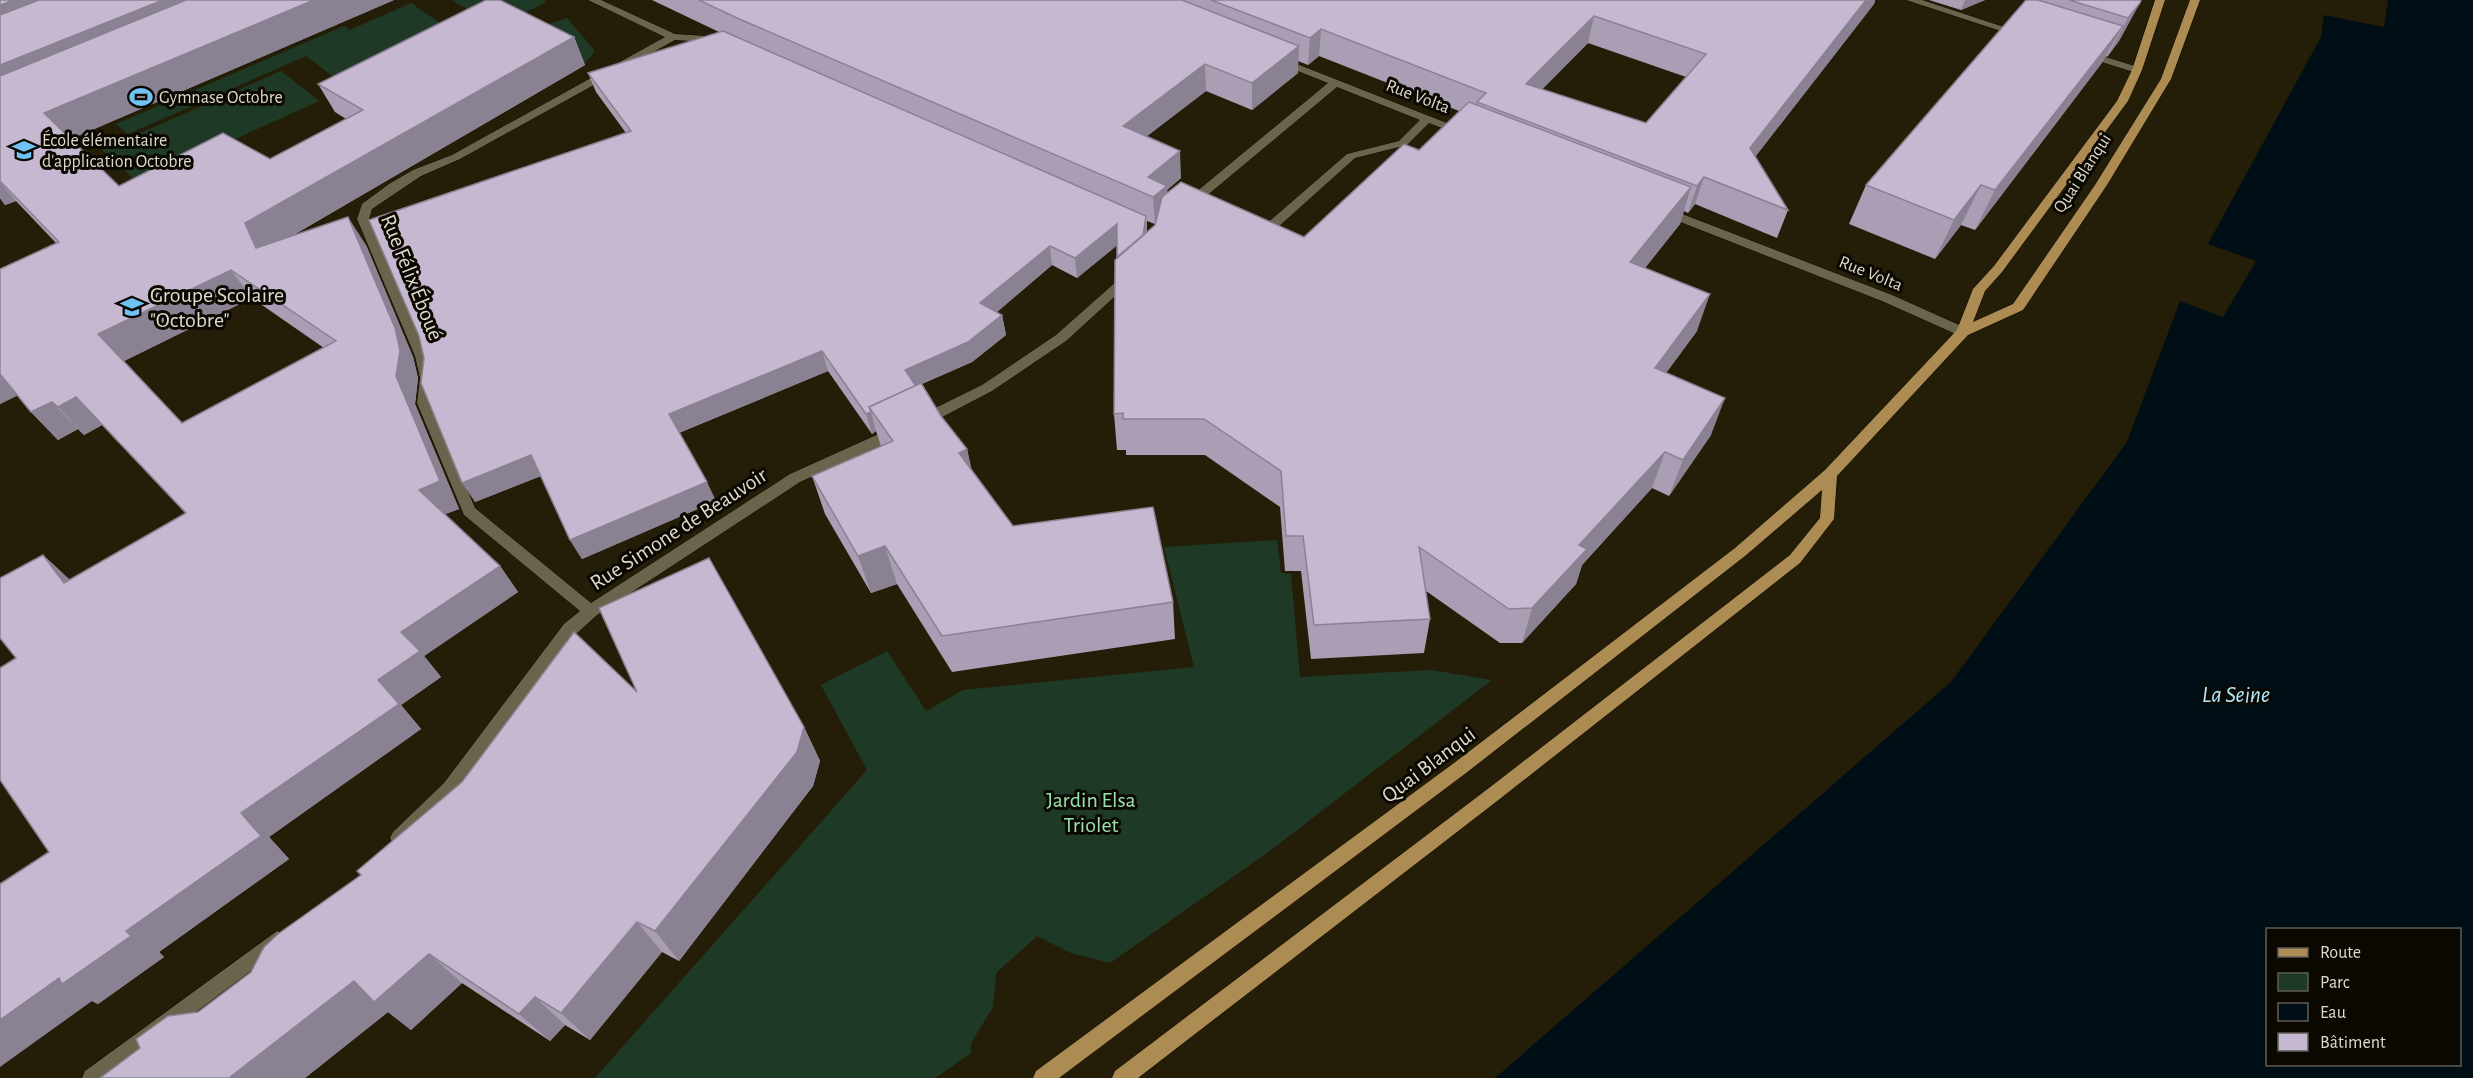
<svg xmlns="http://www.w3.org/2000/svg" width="2473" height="1078" font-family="'Alegreya Sans',sans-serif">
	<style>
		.green { fill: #1e3a27 }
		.water { fill: #000e15; fill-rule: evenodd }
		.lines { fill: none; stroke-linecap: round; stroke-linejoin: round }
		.minor-casing { stroke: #0d0800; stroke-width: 1 }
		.major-casing { stroke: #0d0800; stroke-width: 1 }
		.minor { fill: #6b644d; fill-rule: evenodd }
		.major { fill: #ac8c53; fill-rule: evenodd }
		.wall { fill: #a99eb3; fill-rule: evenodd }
		.shaded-wall { fill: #8a8192 }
		.building { fill: #c5b8d0; stroke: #8a8192; stroke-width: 1.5; fill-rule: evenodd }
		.labels { text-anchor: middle; stroke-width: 6; stroke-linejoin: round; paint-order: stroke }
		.far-street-label { font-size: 18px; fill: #dedbce; stroke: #0b0802 }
		.far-poi-label { font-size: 18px; fill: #dedbce; stroke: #0b0802; text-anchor: start }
		.street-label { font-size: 22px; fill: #dedbce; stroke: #0b0802 }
		.poi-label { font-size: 22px; fill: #dedbce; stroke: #0b0802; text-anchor: start }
		.park-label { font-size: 22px; fill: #98e1ad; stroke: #0b0802 }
		.water-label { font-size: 24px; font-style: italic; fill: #b2e7fd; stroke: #0b0802 }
	</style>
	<rect width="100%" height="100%" fill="#241e08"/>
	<g class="green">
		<path d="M 452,0 L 545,0 L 546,2 L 497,27 Z"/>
		<path d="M 411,3 L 447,28 L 335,78 L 306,56 L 128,134 L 116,124 L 344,26 L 350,30 Z"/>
		<path d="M 567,18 L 595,51 L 584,64 L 540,27 Z"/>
		<path d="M 281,71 L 319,101 L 138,183 L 102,150 Z"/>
		<path d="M 1277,540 L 1281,573 L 1291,574 L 1300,677 L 1431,670 L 1492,680 L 1267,853 L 1110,963 L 1071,953 L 1037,936 L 996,973 L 993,1007 L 971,1043 L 971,1053 L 935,1078 L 595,1078 L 867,770 L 821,685 L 887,651 L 926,711 L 963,690 L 1194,667 L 1164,547 Z"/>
	</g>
	<path class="water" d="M 2388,0 L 2473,0 L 2473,1078 L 1495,1078 L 1951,682 L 2127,442 L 2180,301 L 2223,317 L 2256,261 L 2208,244 L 2321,37 L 2324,15 L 2384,27 ZM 2268,930 L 2460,930 L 2460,1064 L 2268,1064 Z"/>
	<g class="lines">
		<g class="minor-casing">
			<g id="minor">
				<path d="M 588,0 L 601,0 L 675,34 L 721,37 L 726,40 L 721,43 L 675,40 L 460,159 L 421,176 L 372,209 L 369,219 L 429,356 L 434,378 L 431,403 L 475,508 L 591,603 L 790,474 L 892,428 L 897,427 L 904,432 L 902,436 L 800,482 L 597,615 L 576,634 L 456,793 L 405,844 L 399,846 L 393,844 L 390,838 L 393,832 L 444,783 L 564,624 L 580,611 L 464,515 L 417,403 L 420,378 L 415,356 L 357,219 L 362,204 L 389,184 L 413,170 L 452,155 L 665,37 Z"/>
				<path d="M 1906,0 L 1922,0 L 2025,34 L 2016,36 Z"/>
				<path d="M 2086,51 L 2141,68 L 2142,70 L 2137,73 L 2082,56 L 2081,54 Z"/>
				<path d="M 1279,57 L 1467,131 L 1469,133 L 1463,136 L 1429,123 L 1407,145 L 1355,158 L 1277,228 L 1287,236 L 1281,240 L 1265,231 L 1265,225 L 1347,154 L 1399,141 L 1420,120 L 1337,87 L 1192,208 L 1184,208 L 1184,202 L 1328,83 L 1275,62 L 1274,60 Z"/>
				<path d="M 1664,207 L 1892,295 L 1968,329 L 1970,332 L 1968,335 L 1958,335 L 1882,301 L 1660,214 L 1660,208 Z"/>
				<path d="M 1130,272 L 1136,276 L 1134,279 L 1066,341 L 992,391 L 927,425 L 917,425 L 915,421 L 917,417 L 982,385 L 1056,335 L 1126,273 Z"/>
				<path d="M 277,931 L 284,934 L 286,940 L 284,946 L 108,1078 L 82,1078 L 85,1071 Z"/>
			</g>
		</g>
		<g class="major-casing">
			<path id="major" d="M 2155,0 L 2165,0 L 2142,70 L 2128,101 L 2002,272 L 1985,291 L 1973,322 L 2013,304 L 2095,185 L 2161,79 L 2190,0 L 2200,0 L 2171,79 L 2107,185 L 2023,310 L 1968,335 L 1837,476 L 1834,519 L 1800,563 L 1501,798 L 1138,1078 L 1112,1078 L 1115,1071 L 1489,788 L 1790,555 L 1820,518 L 1822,490 L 1745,556 L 1466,773 L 1059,1078 L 1033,1078 L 1036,1071 L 1454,763 L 1735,548 L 1825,470 L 1957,330 L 1973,289 L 1994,266 L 2117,101 L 2132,70 Z"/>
		</g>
		<use href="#minor" class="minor"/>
		<use href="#major" class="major"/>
	</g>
	<g class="wall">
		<path d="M 0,0 L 394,0 L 71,139 L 119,186 L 270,159 L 346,119 L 335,112 L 318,84 L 574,37 L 585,65 L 292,236 L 366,245 L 413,357 L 418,378 L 415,404 L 459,509 L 445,514 L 500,566 L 518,592 L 424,656 L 441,677 L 401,705 L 421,729 L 269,837 L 289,859 L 159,952 L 164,957 L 98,1004 L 92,1001 L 49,852 L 16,658 L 43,555 L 70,580 L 186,514 L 102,425 L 84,435 L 78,429 L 58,440 L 31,412 L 17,395 L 0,404 L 0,269 L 56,243 L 16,201 L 5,205 L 0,198 ZM 252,298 L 324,348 L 182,423 L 124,361 Z"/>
		<path d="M 652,0 L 1875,0 L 1874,4 L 1755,157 L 1788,210 L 1777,238 L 1695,204 L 1688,213 L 1684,211 L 1680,224 L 1645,268 L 1697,331 L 1666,373 L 1711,435 L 1669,496 L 1652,488 L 1582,565 L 1576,584 L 1522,643 L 1500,643 L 1426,591 L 1430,619 L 1424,653 L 1311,659 L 1301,571 L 1285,571 L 1280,507 L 1205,455 L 1126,455 L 1126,450 L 1117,450 L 1114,414 L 1117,245 L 1077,278 L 1052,265 L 997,312 L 1002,315 L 1006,335 L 972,362 L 922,384 L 941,416 L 967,449 L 971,469 L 1013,526 L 1173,602 L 1175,639 L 952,672 L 897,584 L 871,593 L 825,514 L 812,476 L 881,446 L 876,431 L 872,434 L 828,371 L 679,433 L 716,501 L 582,559 L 570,540 L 541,476 L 475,502 L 626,133 L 596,92 L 588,73 L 719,32 ZM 1588,43 L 1686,77 L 1646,123 L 1542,89 ZM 1319,56 L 1459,111 L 1419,150 L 1304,237 L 1168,193 L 1167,190 L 1181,178 L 1147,136 L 1206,91 L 1252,110 L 1298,73 L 1298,61 L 1308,65 ZM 1147,221 L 1155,224 L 1156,223 L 1155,225 L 1147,232 Z"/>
		<path d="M 1929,0 L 1985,0 L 1961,10 Z"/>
		<path d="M 2026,0 L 2141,0 L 2119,41 L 2107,57 L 2106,56 L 2101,64 L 1975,230 L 1961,225 L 1935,259 L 1849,224 L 1866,185 Z"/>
		<path d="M 637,692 L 804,727 L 820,761 L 813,786 L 679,961 L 662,952 L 590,1040 L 565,1025 L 550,1041 L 462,983 L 411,1030 L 388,1012 L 305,1078 L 100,1078 L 198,1012 Z"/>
	</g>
	<g class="shaded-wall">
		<path d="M 14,0 L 107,0 L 0,41 L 0,5 Z"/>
		<path d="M 163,0 L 248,0 L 16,95 L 0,75 L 0,65 Z"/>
		<path d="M 314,0 L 394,0 L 66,141 L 44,113 Z"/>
		<path d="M 1866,0 L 1875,0 L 1874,4 L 1741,175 L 1750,148 Z"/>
		<path d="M 1965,0 L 1985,0 L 1961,10 Z"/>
		<path d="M 2140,3 L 2119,41 L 2107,57 L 2128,18 Z"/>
		<path d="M 1594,16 L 1588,43 L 1521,111 L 1526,84 Z"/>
		<path d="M 2123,26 L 2101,64 L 1975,230 L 1995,190 Z"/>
		<path d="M 1321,29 L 1319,56 L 1308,65 L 1310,38 Z"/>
		<path d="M 574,37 L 585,65 L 264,252 L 256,248 L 245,223 Z"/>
		<path d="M 1299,46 L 1298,73 L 1252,110 L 1252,83 Z"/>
		<path d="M 1205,64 L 1206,91 L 1125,153 L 1123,126 Z"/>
		<path d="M 1180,151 L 1181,178 L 1167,190 L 1168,213 L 1155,224 L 1153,197 L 1148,177 Z"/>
		<path d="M 1704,177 L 1695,204 L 1688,213 L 1697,186 Z"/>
		<path d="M 0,182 L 16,201 L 5,205 L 0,198 Z"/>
		<path d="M 1981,185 L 1961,225 L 1935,259 L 1954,220 Z"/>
		<path d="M 1691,187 L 1680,224 L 1620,298 L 1630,262 Z"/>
		<path d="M 1146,216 L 1147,235 L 1119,277 L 1117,257 Z"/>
		<path d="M 348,217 L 366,245 L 413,357 L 418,378 L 415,404 L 459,509 L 438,517 L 419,490 Z"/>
		<path d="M 1117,224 L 1119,244 L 1077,278 L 1075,258 Z"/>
		<path d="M 1050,246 L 1052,265 L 984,323 L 980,303 Z"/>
		<path d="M 231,270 L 252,298 L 122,362 L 98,334 Z"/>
		<path d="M 1710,294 L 1697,331 L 1643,404 L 1655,368 Z"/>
		<path d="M 1002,315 L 1006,335 L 972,362 L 910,389 L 905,370 Z"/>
		<path d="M 822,351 L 828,371 L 678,433 L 669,414 Z"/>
		<path d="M 0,372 L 21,394 L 0,404 Z"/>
		<path d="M 76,397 L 102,425 L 84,435 L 58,407 Z"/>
		<path d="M 1725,398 L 1711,435 L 1669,496 L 1683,460 Z"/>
		<path d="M 52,402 L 78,429 L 58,440 L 31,412 Z"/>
		<path d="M 871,412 L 876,431 L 872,434 L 866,414 Z"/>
		<path d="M 967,449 L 976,488 L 959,453 Z"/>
		<path d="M 1665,452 L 1652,488 L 1582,565 L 1576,584 L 1522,643 L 1532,608 L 1579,545 Z"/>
		<path d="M 531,455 L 543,475 L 475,502 L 462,483 Z"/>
		<path d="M 707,482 L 716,501 L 582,559 L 570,540 Z"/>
		<path d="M 885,546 L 897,584 L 871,593 L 858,556 Z"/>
		<path d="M 43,555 L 72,582 L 64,583 Z"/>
		<path d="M 500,566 L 518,592 L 424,656 L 441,677 L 401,705 L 421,729 L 269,837 L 289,859 L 159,952 L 164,957 L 98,1004 L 92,1001 L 0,1067 L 0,1020 L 126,931 L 241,813 L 378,680 L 401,632 Z"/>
		<path d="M 804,727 L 820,761 L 813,786 L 679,961 L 655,931 Z"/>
		<path d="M 637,922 L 662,952 L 590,1040 L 561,1013 Z"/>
		<path d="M 429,954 L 462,983 L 411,1030 L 388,1012 L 305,1078 L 229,1078 L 354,981 Z"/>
		<path d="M 535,997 L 565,1025 L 550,1041 L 519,1014 Z"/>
	</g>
	<g class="building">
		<path d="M 0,0 L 14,0 L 0,5 Z"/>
		<path d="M 39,0 L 163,0 L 0,65 L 0,15 Z"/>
		<path d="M 186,0 L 314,0 L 44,113 L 119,186 L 223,133 L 270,159 L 363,110 L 318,84 L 486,0 L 500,0 L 574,37 L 245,223 L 256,248 L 348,217 L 395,328 L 400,350 L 396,376 L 440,481 L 419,490 L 500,566 L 401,632 L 420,651 L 378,680 L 399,704 L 241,813 L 261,836 L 126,931 L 131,936 L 62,984 L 59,978 L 0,1020 L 0,884 L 49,852 L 0,780 L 0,668 L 16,658 L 0,638 L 0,578 L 43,555 L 64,583 L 186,513 L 76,397 L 58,407 L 52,402 L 31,412 L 0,374 L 0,269 L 59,242 L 0,181 L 0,76 ZM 231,270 L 336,341 L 182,423 L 98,334 Z"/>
		<path d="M 699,0 L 1182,0 L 1299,46 L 1252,83 L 1205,64 L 1123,126 L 1180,151 L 1148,177 L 1167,186 L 1153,197 L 737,18 Z"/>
		<path d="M 1211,0 L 1866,0 L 1750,148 L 1788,210 L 1704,177 L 1697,186 L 1477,102 L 1486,93 L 1321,29 L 1310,38 ZM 1594,16 L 1706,54 L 1646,123 L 1526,84 Z"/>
		<path d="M 2026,0 L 2038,0 L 2123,26 L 1995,190 L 1981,185 L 1954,220 L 1866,185 Z"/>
		<path d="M 2069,0 L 2141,0 L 2140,3 L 2128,18 Z"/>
		<path d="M 723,31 L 1146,216 L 1143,235 L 1117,257 L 1117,224 L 1075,258 L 1050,246 L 980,303 L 1002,315 L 968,342 L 905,370 L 916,386 L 869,407 L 871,412 L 866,414 L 822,351 L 669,414 L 707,482 L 570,540 L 531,455 L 462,483 L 421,383 L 424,358 L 419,336 L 369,220 L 631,131 L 588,73 Z"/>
		<path d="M 1469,102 L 1691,187 L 1630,262 L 1710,294 L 1655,368 L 1725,398 L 1683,460 L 1665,452 L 1579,545 L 1587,549 L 1532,608 L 1509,609 L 1419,547 L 1430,619 L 1314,625 L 1303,536 L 1286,536 L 1281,471 L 1204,419 L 1123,419 L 1123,413 L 1114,414 L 1115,260 L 1155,225 L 1162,197 L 1181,182 L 1304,237 L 1404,144 L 1419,150 Z"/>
		<path d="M 921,383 L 941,416 L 967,449 L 959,453 L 1013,526 L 1153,507 L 1173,602 L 942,636 L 885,546 L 858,556 L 812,476 L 893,441 L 869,407 Z"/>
		<path d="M 709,558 L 804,727 L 797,752 L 655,931 L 637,922 L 561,1013 L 535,997 L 519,1014 L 429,954 L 374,1002 L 354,981 L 229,1078 L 100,1078 L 140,1048 L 136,1039 L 168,1016 L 198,1012 L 251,972 L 264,947 L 278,934 L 361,875 L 357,871 L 462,782 L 574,632 L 637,692 L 599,608 Z"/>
	</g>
	<defs>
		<g id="stadium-bare" transform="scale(1.8)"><path d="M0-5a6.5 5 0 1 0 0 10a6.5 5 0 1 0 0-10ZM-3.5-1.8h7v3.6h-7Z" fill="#6fc2f4" stroke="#0b0802" stroke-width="2.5" paint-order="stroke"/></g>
		<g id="school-bare" transform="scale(1.8)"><path d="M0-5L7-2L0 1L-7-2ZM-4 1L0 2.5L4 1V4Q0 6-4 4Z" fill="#6fc2f4" stroke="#0b0802" stroke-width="2.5" paint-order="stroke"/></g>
	</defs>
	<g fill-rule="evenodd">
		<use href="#stadium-bare" x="141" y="97"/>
		<use href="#school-bare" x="24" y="150"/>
		<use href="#school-bare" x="132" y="307"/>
	</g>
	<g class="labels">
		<g class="far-street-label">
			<text transform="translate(1418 96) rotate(21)" y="6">Rue Volta</text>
			<text transform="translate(2082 173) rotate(-57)" y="6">Quai Blanqui</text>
			<text transform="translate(1871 273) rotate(22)" y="6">Rue Volta</text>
		</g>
		<g class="far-poi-label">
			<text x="159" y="103">Gymnase Octobre</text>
			<text x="42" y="146">École élémentaire<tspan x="42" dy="21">d'application Octobre</tspan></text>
		</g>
		<g class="street-label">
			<text transform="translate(413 277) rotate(68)" y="8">Rue Félix Éboué</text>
			<text transform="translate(678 528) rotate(-33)" y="8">Rue Simone de Beauvoir</text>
			<text transform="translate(1428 764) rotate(-37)" y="8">Quai Blanqui</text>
		</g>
		<g class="poi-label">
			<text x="150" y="302">Groupe Scolaire<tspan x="150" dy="25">"Octobre"</tspan></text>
		</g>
		<g class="park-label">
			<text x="1091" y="807">Jardin Elsa<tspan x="1091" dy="25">Triolet</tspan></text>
		</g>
		<g class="water-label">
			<text x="2236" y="702">La Seine</text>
		</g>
	</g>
	<rect x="2266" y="928" width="195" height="138" fill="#0b0802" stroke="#5f5c54" stroke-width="1.5"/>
	<rect x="2278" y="948" width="30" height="9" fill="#ac8c53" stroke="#5f5c54" stroke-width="1.5"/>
	<text x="2320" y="958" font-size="18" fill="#dedbce">Route</text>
	<rect x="2278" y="973" width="30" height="18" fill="#1e3a27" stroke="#5f5c54" stroke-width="1.5"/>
	<text x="2320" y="988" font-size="18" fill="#dedbce">Parc</text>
	<rect x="2278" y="1003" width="30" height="18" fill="#000e15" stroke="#5f5c54" stroke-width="1.5"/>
	<text x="2320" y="1018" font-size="18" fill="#dedbce">Eau</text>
	<rect x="2278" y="1033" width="30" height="18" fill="#c5b8d0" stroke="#5f5c54" stroke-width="1.5"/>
	<text x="2320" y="1048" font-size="18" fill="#dedbce">Bâtiment</text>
</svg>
